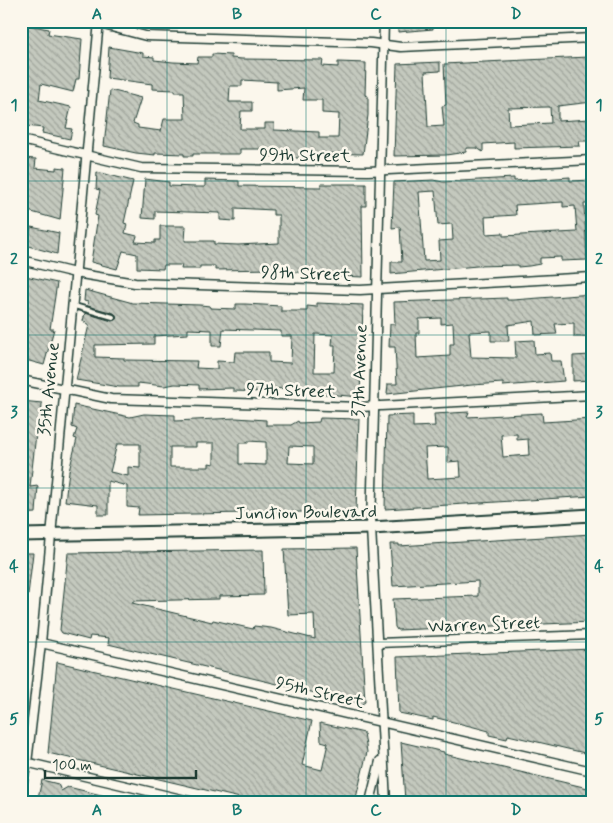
<svg xmlns="http://www.w3.org/2000/svg" width="613" height="823" font-family="Mynerve,sans-serif">
	<style>
		.building { fill: url(#building-back-hatch); stroke: #1f3d34; fill-rule: evenodd }
		.lines { fill: none; stroke-linecap: round; stroke-linejoin: round }
		.lane-casing { stroke: #1f3d34; stroke-width: 8 }
		.street-casing { stroke: #1f3d34; stroke-width: 11 }
		.secondary-casing { stroke: #1f3d34; stroke-width: 15 }
		.lane { stroke: #fbf7ec; stroke-width: 4 }
		.street { stroke: #fbf7ec; stroke-width: 8 }
		.secondary { stroke: #fbf7ec; stroke-width: 11 }
		.grid { fill: none; stroke: #0f766e; stroke-width: 1; stroke-opacity: 0.55 }
		.labels { text-anchor: middle; stroke-width: 5; stroke-linejoin: round; paint-order: stroke }
		.street-label { font-size: 18px; fill: #1f3d34; stroke: #fbf7ec }
		.neatline { fill: none; stroke: #0f766e; stroke-width: 2 }
		.grid-label { font-size: 16px; text-anchor: middle; font-weight: bold; fill: #0f766e }
	</style>
	<defs>
		<pattern id="building-back-hatch" width="6" height="6" patternUnits="userSpaceOnUse" patternTransform="scale(1.25)"><rect width="6" height="6" fill="#c4c9be"/><path d="M-1 5l2 2M0 0l6 6M5-1l2 2" fill="none" stroke="#9fa49b"/></pattern>
	</defs>
	<rect width="100%" height="100%" fill="#fbf7ec"/>
	<filter id="ink" filterUnits="userSpaceOnUse"><feTurbulence type="fractalNoise" baseFrequency=".02" numOctaves="2"/><feDisplacementMap in="SourceGraphic" scale="10" xChannelSelector="R" yChannelSelector="G"/><feConvolveMatrix kernelMatrix="1 2 1 2 8 2 1 2 1" color-interpolation-filters="sRGB"/></filter>
	<g filter="url(#ink)">
		<g class="building">
			<path d="M 398,21 L 433,21 L 433,29 L 398,32 Z"/>
			<path d="M 21,24 L 49,29 L 48,34 L 82,39 L 79,79 L 76,79 L 73,92 L 41,84 L 39,100 L 71,107 L 66,128 L 72,129 L 70,139 L 42,133 L 43,128 L 26,126 L 26,122 L 21,122 Z"/>
			<path d="M 109,47 L 143,53 L 143,56 L 154,57 L 154,60 L 173,62 L 197,63 L 198,57 L 212,57 L 212,54 L 231,55 L 231,58 L 242,59 L 323,60 L 322,66 L 338,67 L 338,62 L 366,63 L 365,95 L 368,96 L 368,115 L 363,154 L 319,153 L 319,157 L 298,158 L 265,156 L 265,149 L 240,149 L 240,154 L 193,154 L 193,156 L 184,156 L 184,154 L 155,153 L 155,155 L 136,153 L 104,146 L 110,90 L 141,98 L 133,123 L 138,125 L 138,128 L 161,131 L 164,119 L 185,119 L 184,92 L 175,92 L 175,90 L 152,89 L 152,84 L 107,78 ZM 242,80 L 277,82 L 277,90 L 304,88 L 303,100 L 322,100 L 322,113 L 339,114 L 338,138 L 319,138 L 319,132 L 274,130 L 274,123 L 265,123 L 265,129 L 240,129 L 241,111 L 252,111 L 252,102 L 229,102 L 230,86 L 242,86 Z"/>
			<path d="M 588,57 L 589,62 L 592,61 L 592,102 L 558,106 L 558,121 L 590,119 L 591,141 L 579,141 L 580,146 L 514,148 L 514,142 L 483,144 L 483,152 L 477,148 L 466,148 L 466,152 L 446,155 L 394,156 L 397,64 L 440,62 L 440,71 L 425,72 L 428,127 L 444,126 L 442,106 L 446,105 L 444,64 ZM 547,107 L 550,107 L 551,123 L 509,125 L 508,108 Z"/>
			<path d="M 21,158 L 36,159 L 35,168 L 56,170 L 56,167 L 65,168 L 60,220 L 21,209 L 25,193 L 21,191 Z"/>
			<path d="M 97,172 L 133,181 L 124,223 L 127,224 L 125,233 L 137,236 L 135,242 L 155,243 L 155,240 L 160,240 L 160,226 L 186,226 L 185,241 L 214,241 L 214,244 L 238,245 L 279,243 L 279,215 L 273,215 L 273,210 L 235,208 L 235,221 L 220,220 L 220,213 L 155,211 L 155,219 L 142,218 L 145,179 L 169,182 L 169,186 L 196,187 L 205,187 L 205,180 L 239,181 L 239,186 L 321,187 L 321,184 L 366,184 L 366,206 L 362,206 L 363,277 L 317,275 L 317,273 L 273,271 L 273,269 L 215,270 L 215,266 L 200,266 L 200,269 L 181,269 L 182,265 L 164,265 L 163,269 L 137,268 L 137,254 L 123,251 L 117,269 L 91,262 L 98,216 L 95,215 L 100,190 L 96,189 Z"/>
			<path d="M 570,177 L 570,181 L 592,180 L 592,204 L 584,204 L 587,260 L 561,261 L 561,257 L 540,258 L 540,264 L 529,266 L 518,267 L 518,265 L 477,266 L 391,274 L 391,262 L 402,262 L 400,227 L 392,228 L 394,182 L 433,180 L 443,182 L 514,178 L 514,181 ZM 435,191 L 438,225 L 452,224 L 453,240 L 439,241 L 440,260 L 424,261 L 419,192 ZM 563,202 L 563,207 L 575,206 L 577,232 L 503,236 L 503,233 L 486,234 L 485,217 L 516,215 L 515,205 Z"/>
			<path d="M 31,227 L 59,233 L 57,254 L 21,244 L 21,235 L 29,237 Z"/>
			<path d="M 21,275 L 57,283 L 50,329 L 54,329 L 44,365 L 22,359 L 25,345 L 21,345 L 21,337 L 27,288 L 21,286 Z"/>
			<path d="M 85,290 L 133,303 L 200,305 L 210,306 L 210,308 L 236,309 L 236,304 L 245,304 L 281,306 L 281,311 L 307,311 L 307,306 L 317,307 L 317,303 L 363,305 L 360,397 L 314,393 L 314,390 L 267,388 L 267,392 L 233,391 L 233,388 L 199,389 L 199,385 L 175,384 L 164,386 L 138,383 L 138,387 L 119,387 L 76,380 L 89,325 L 83,321 L 85,313 L 112,321 L 117,318 L 114,313 L 87,306 L 88,302 L 84,301 ZM 188,329 L 212,330 L 212,346 L 221,346 L 223,329 L 281,331 L 281,336 L 292,336 L 291,363 L 269,362 L 269,352 L 235,352 L 234,362 L 217,361 L 217,369 L 196,368 L 197,361 L 124,360 L 124,358 L 95,357 L 95,345 L 154,344 L 154,336 L 188,334 ZM 315,334 L 333,335 L 332,345 L 335,345 L 334,372 L 314,372 Z"/>
			<path d="M 592,294 L 591,337 L 574,337 L 574,323 L 555,324 L 557,334 L 535,335 L 534,321 L 508,325 L 509,341 L 491,341 L 491,331 L 469,332 L 471,357 L 516,358 L 515,341 L 534,340 L 535,354 L 550,353 L 551,361 L 561,361 L 564,381 L 503,386 L 503,383 L 472,385 L 387,394 L 388,384 L 397,384 L 395,347 L 389,347 L 390,324 L 395,324 L 394,302 L 507,298 L 507,300 L 513,300 ZM 441,318 L 441,324 L 453,323 L 454,344 L 450,344 L 450,356 L 417,358 L 416,333 L 419,333 L 419,319 Z"/>
			<path d="M 591,355 L 592,380 L 573,381 L 573,356 Z"/>
			<path d="M 21,401 L 42,403 L 41,425 L 37,425 L 30,487 L 38,486 L 36,513 L 21,514 Z"/>
			<path d="M 74,405 L 130,417 L 144,414 L 175,415 L 175,421 L 236,418 L 266,420 L 266,425 L 291,425 L 298,421 L 299,423 L 319,422 L 320,418 L 359,419 L 356,511 L 138,515 L 139,508 L 127,507 L 127,486 L 108,481 L 108,515 L 98,515 L 98,505 L 65,501 L 69,471 L 77,439 L 74,438 L 77,429 L 72,427 ZM 248,441 L 266,442 L 266,465 L 239,464 L 239,443 L 248,443 ZM 196,443 L 214,443 L 214,464 L 209,463 L 209,467 L 170,467 L 170,447 L 196,447 ZM 117,444 L 140,444 L 140,468 L 128,467 L 128,476 L 110,472 ZM 289,446 L 313,447 L 313,464 L 288,463 Z"/>
			<path d="M 469,412 L 467,417 L 542,413 L 543,422 L 592,419 L 592,496 L 385,509 L 387,416 L 413,415 L 413,427 L 435,426 L 434,414 ZM 517,434 L 517,440 L 528,439 L 529,455 L 503,457 L 501,435 ZM 448,447 L 448,462 L 460,461 L 461,477 L 427,479 L 425,448 Z"/>
			<path d="M 592,534 L 592,622 L 397,630 L 395,627 L 393,599 L 478,596 L 478,581 L 393,586 L 390,544 L 399,544 L 399,546 Z"/>
			<path d="M 356,548 L 365,702 L 362,704 L 108,644 L 109,638 L 90,636 L 89,640 L 62,633 L 60,630 L 68,553 L 263,550 L 264,595 L 219,596 L 219,599 L 133,601 L 132,603 L 212,622 L 213,620 L 253,629 L 254,626 L 271,628 L 315,639 L 314,614 L 288,615 L 284,549 Z"/>
			<path d="M 21,553 L 33,553 L 28,595 L 21,594 Z"/>
			<path d="M 592,649 L 592,741 L 589,754 L 508,735 L 507,739 L 489,735 L 489,731 L 474,727 L 433,717 L 433,720 L 399,713 L 397,657 Z"/>
			<path d="M 57,662 L 312,721 L 302,765 L 322,770 L 328,743 L 321,741 L 320,723 L 364,733 L 367,752 L 355,802 L 257,802 L 48,753 Z"/>
			<path d="M 401,742 L 444,752 L 444,754 L 592,789 L 592,802 L 405,801 Z"/>
			<path d="M 42,780 L 58,784 L 61,791 L 68,787 L 118,799 L 118,802 L 37,802 Z"/>
		</g>
		<g class="lines">
			<g class="lane-casing">
				<path id="lane" d="M 71,305 L 113,317"/>
			</g>
			<g class="street-casing">
				<g id="street">
					<path d="M 88,21 L 146,36 L 371,43 L 401,47 L 592,38"/>
					<path d="M 384,21 L 371,528 L 386,802"/>
					<path d="M 21,140 L 141,168 L 368,171 L 592,160"/>
					<path d="M 21,260 L 75,273 L 135,283 L 360,290 L 592,277"/>
					<path d="M 21,380 L 111,399 L 361,407 L 592,395"/>
					<path d="M 41,643 L 592,771"/>
					<path d="M 378,643 L 592,635"/>
					<path d="M 21,761 L 194,802"/>
					<path d="M 21,789 L 27,763 L 41,643 L 99,21"/>
					<path d="M 370,802 L 380,761"/>
				</g>
			</g>
			<g class="secondary-casing">
				<path id="secondary" d="M 21,535 L 371,528 L 592,515"/>
			</g>
			<use href="#lane" class="lane"/>
			<use href="#street" class="street"/>
			<use href="#secondary" class="secondary"/>
		</g>
	</g>
	<path class="grid" d="M 167,21 L 167,802M 306,21 L 306,802M 446,21 L 446,802M 21,181 L 592,181M 21,335 L 592,335M 21,488 L 592,488M 21,642 L 592,642"/>
	<g class="labels">
		<g class="street-label">
			<text transform="translate(305 155) rotate(1)" y="6">99th Street</text>
			<text transform="translate(306 273) rotate(2)" y="6">98th Street</text>
			<text transform="translate(359 371) rotate(-88)" y="6">37th Avenue</text>
			<text transform="translate(48 389) rotate(-84)" y="6">35th Avenue</text>
			<text transform="translate(291 390) rotate(2)" y="6">97th Street</text>
			<text transform="translate(306 512) rotate(-1)" y="6">Junction Boulevard</text>
			<text transform="translate(484 624) rotate(-2)" y="6">Warren Street</text>
			<text transform="translate(320 692) rotate(13)" y="6">95th Street</text>
		</g>
	</g>
	<rect width="613" height="823" fill="none" stroke="#fbf7ec" stroke-width="55"/>
	<path d="M45 770v8h151v-8" fill="none" stroke="#1f3d34" stroke-width="2.5"/>
	<text x="52" y="770" font-size="15" fill="#1f3d34" stroke="#fbf7ec" stroke-width="4" paint-order="stroke">100 m</text>
	<rect x="28" y="28" width="558" height="768" class="neatline"/>
	<g class="grid-label">
		<text x="97" y="19">A</text>
		<text x="237" y="19">B</text>
		<text x="376" y="19">C</text>
		<text x="516" y="19">D</text>
		<text x="14" y="110">1</text>
		<text x="599" y="110">1</text>
		<text x="14" y="264">2</text>
		<text x="599" y="264">2</text>
		<text x="14" y="417">3</text>
		<text x="599" y="417">3</text>
		<text x="14" y="571">4</text>
		<text x="599" y="571">4</text>
		<text x="14" y="724">5</text>
		<text x="599" y="724">5</text>
		<text x="97" y="815">A</text>
		<text x="237" y="815">B</text>
		<text x="376" y="815">C</text>
		<text x="516" y="815">D</text>
	</g>
</svg>
